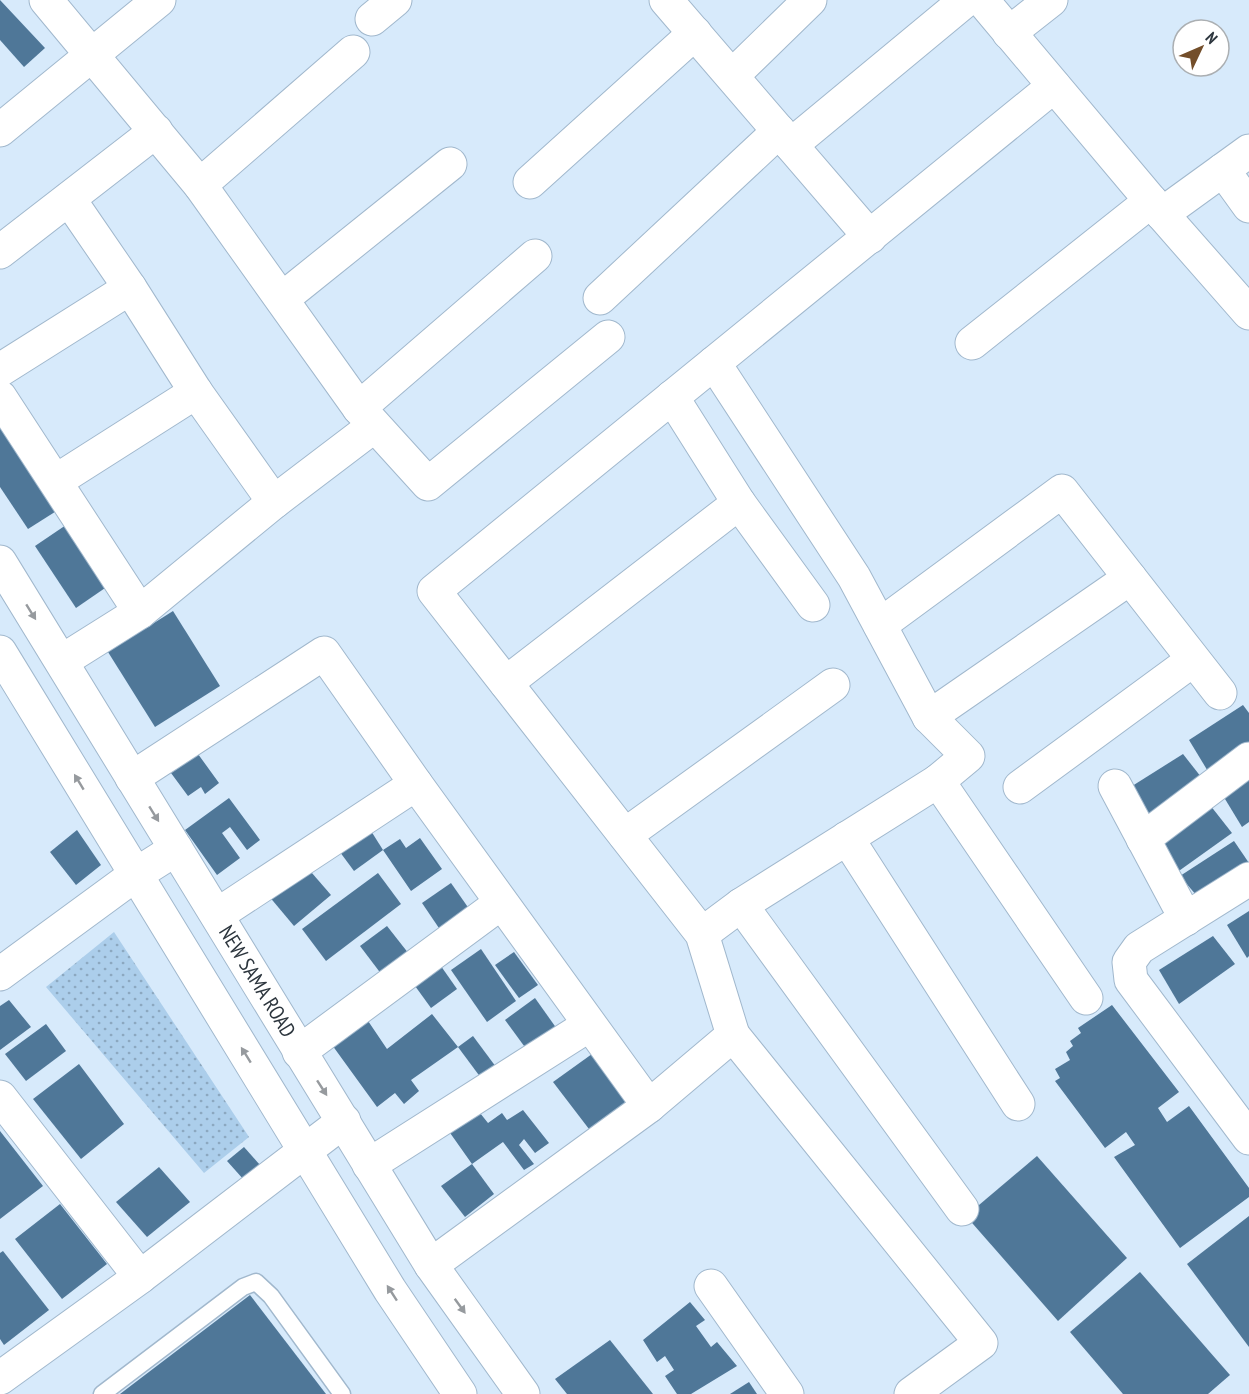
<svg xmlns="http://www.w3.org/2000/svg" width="1249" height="1394" font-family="'PT Sans Narrow',sans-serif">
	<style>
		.grass { fill: url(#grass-dots) }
		.building { fill: #4f7798 }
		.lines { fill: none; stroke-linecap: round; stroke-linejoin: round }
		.service-casing { stroke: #a1b8cd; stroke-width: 19 }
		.minor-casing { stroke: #a1b8cd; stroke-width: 35 }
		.tertiary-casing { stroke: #a1b8cd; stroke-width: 35 }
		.secondary-casing { stroke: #a1b8cd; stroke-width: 35 }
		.service { stroke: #fff; stroke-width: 16 }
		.minor { stroke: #fff; stroke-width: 33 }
		.tertiary { stroke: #fff; stroke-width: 33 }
		.secondary { stroke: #fff; stroke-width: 33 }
		.oneway { fill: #969a9e }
		.labels { text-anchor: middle; stroke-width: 6; stroke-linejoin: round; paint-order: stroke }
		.street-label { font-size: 21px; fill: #2d363e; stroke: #fff }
	</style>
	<defs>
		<pattern id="grass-dots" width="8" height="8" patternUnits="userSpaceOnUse" patternTransform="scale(1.5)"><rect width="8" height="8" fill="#acceeb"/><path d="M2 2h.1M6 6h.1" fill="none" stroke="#8ca8c0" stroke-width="1.8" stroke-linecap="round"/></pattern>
	</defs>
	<rect width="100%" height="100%" fill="#d7eafb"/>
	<path class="grass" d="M 114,932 L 249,1137 L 204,1173 L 46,987 Z"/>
	<g class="building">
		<path d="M 0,0 L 45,48 L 24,67 L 0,40 Z"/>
		<path d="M 0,421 L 58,510 L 28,529 L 0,487 Z"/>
		<path d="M 66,525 L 108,586 L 76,608 L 35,546 Z"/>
		<path d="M 173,611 L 220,686 L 155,727 L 108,652 Z"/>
		<path d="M 1243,705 L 1249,713 L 1249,745 L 1209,773 L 1189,740 Z"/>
		<path d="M 198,754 L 219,783 L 205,794 L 201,787 L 188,796 L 171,773 Z"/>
		<path d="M 1183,754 L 1205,782 L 1149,822 L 1129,788 Z"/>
		<path d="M 1249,777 L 1249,822 L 1242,827 L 1222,794 Z"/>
		<path d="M 229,798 L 260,840 L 247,850 L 230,827 L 222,833 L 240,858 L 217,875 L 185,830 Z"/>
		<path d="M 1210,805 L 1232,833 L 1176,873 L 1157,840 Z"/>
		<path d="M 366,823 L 383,850 L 354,871 L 334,844 Z"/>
		<path d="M 77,830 L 101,865 L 76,885 L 50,852 Z"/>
		<path d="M 420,838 L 442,869 L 411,891 L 383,850 L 400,839 L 406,848 Z"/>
		<path d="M 1234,841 L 1249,863 L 1202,902 L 1180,876 Z"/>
		<path d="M 305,865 L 331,895 L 294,926 L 268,895 Z"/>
		<path d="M 378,873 L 401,904 L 326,961 L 302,929 Z"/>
		<path d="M 451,883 L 472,913 L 443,934 L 422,903 Z"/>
		<path d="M 1249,911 L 1249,956 L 1247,958 L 1227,925 Z"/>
		<path d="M 387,926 L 409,954 L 382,975 L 360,946 Z"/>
		<path d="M 1213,936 L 1235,964 L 1179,1004 L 1159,970 Z"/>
		<path d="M 481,949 L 516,1001 L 487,1022 L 451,970 Z"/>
		<path d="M 514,952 L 538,985 L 519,998 L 495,965 Z"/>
		<path d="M 436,959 L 457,989 L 431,1008 L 410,979 Z"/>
		<path d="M 535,998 L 557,1029 L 527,1050 L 505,1020 Z"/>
		<path d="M 9,1000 L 31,1027 L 0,1050 L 0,1006 Z"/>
		<path d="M 1112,1005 L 1179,1092 L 1158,1108 L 1167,1122 L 1189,1106 L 1249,1188 L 1249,1197 L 1180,1248 L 1114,1157 L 1135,1145 L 1126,1132 L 1105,1148 L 1055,1081 L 1060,1078 L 1055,1069 L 1070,1060 L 1066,1052 L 1073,1046 L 1070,1041 L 1081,1033 L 1078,1028 Z"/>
		<path d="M 362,1012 L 387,1049 L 432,1014 L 458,1047 L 411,1080 L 419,1091 L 404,1104 L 395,1093 L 377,1107 L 327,1038 Z"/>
		<path d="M 46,1024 L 66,1051 L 26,1081 L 5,1054 Z"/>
		<path d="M 473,1036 L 499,1071 L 484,1082 L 458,1047 Z"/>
		<path d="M 592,1054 L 626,1102 L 589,1129 L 553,1082 Z"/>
		<path d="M 79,1064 L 124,1124 L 81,1159 L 33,1099 Z"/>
		<path d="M 476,1108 L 488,1123 L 502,1113 L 507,1120 L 523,1110 L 549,1143 L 535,1153 L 524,1139 L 519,1145 L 534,1164 L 524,1170 L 503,1142 L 472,1164 L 448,1130 Z"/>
		<path d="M 0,1131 L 43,1186 L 0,1219 Z"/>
		<path d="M 244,1147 L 260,1165 L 244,1180 L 227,1161 Z"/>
		<path d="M 1037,1156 L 1127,1258 L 1058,1321 L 966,1216 Z"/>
		<path d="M 472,1164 L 494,1194 L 465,1217 L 441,1186 Z"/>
		<path d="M 159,1167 L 190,1202 L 147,1237 L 116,1202 Z"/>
		<path d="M 60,1204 L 107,1264 L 62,1299 L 15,1239 Z"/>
		<path d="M 1249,1216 L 1249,1347 L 1187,1264 Z"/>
		<path d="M 3,1251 L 49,1310 L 4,1345 L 0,1339 L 0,1253 Z"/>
		<path d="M 1140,1272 L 1230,1375 L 1208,1394 L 1123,1394 L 1070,1332 Z"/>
		<path d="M 250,1295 L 326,1394 L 120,1394 Z"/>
		<path d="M 690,1302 L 705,1320 L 696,1326 L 711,1347 L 717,1342 L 737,1366 L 691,1394 L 677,1394 L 665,1376 L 674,1370 L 665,1356 L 657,1362 L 643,1340 Z"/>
		<path d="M 610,1340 L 653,1394 L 567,1394 L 555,1379 Z"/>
		<path d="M 749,1382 L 757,1394 L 730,1394 Z"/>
	</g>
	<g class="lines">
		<g class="service-casing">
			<path id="service" d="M 102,1394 L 243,1287 L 256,1282 L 271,1296 L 342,1394"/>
		</g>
		<g class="minor-casing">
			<g id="minor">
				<path d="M 46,0 L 200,185 L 359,408 L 428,484 L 608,337"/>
				<path d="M 666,0 L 870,237"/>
				<path d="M 372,19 L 395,0"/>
				<path d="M 1009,33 L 1051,0"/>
				<path d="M 732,76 L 810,0"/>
				<path d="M 0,130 L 159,0"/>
				<path d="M 791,145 L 966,0"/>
				<path d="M 1223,170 L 1249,206"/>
				<path d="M 530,182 L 695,33"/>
				<path d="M 200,185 L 353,52"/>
				<path d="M 69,199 L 130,288 L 196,392 L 274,502"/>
				<path d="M 1162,214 L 1249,151"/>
				<path d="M 0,252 L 156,131"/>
				<path d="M 600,298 L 779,131"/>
				<path d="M 282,299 L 450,164"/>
				<path d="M 972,343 L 1151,201"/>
				<path d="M 0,370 L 130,288"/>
				<path d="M 0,397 L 140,612"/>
				<path d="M 672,397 L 739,503 L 813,605"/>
				<path d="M 359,408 L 535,256"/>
				<path d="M 56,481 L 196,392"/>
				<path d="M 880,625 L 1062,491 L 1220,693"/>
				<path d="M 62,661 L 140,612 L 274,502 L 374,426"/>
				<path d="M 506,683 L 739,503"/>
				<path d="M 929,717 L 1130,578"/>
				<path d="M 132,778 L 324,653 L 416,784 L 649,1106"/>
				<path d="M 938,781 L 1086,998"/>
				<path d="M 1115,786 L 1186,919"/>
				<path d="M 1020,787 L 1193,660"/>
				<path d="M 625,835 L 833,685"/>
				<path d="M 847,838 L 1018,1104"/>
				<path d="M 1143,839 L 1249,759"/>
				<path d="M 1249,879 L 1139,948 L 1129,962 L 1131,980 L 1249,1138"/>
				<path d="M 741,905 L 962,1209"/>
				<path d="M 217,915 L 416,784"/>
				<path d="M 702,934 L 741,905 L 938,781 L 968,756 L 929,717 L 854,577 L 714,363"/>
				<path d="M 0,974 L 135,875 L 176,849"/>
				<path d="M 733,1035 L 981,1343 L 911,1394"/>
				<path d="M 299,1052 L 501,903"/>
				<path d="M 0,1097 L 140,1277"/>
				<path d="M 369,1165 L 589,1025"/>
				<path d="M 431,1265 L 649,1106 L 733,1035 L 702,934 L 434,591 L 1054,86"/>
				<path d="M 711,1286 L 787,1394"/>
				<path d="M 0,1378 L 140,1277 L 344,1121"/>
			</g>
		</g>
		<g class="tertiary-casing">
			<path id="tertiary" d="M 982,0 L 1162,214 L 1249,313"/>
		</g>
		<g class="secondary-casing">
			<g id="secondary">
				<path id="s1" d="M 0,562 L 431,1265 L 523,1394"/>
				<path d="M 0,652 L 390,1290 L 460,1394"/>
			</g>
		</g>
		<use href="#service" class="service"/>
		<use href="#minor" class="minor"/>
		<use href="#tertiary" class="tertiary"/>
		<use href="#secondary" class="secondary"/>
	</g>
	<defs><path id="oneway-solid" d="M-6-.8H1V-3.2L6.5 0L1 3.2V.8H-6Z" transform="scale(1.5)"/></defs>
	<g class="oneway">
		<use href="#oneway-solid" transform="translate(31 612) rotate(58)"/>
		<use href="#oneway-solid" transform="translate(79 782) rotate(-121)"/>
		<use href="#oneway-solid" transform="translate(154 814) rotate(58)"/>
		<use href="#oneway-solid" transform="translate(246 1055) rotate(-122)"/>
		<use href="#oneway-solid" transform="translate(322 1088) rotate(57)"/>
		<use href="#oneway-solid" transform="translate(392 1293) rotate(-123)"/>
		<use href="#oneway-solid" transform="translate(460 1306) rotate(54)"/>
	</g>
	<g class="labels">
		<g class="street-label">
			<text dy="7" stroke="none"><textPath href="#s1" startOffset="492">NEW SAMA ROAD</textPath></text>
		</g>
	</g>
	<g transform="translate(1201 48) rotate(46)"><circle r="28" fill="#ffffff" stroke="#abafb2" stroke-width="1.5"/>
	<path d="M0-4.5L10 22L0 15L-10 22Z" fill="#734e2a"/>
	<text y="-9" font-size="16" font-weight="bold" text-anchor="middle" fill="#2d363e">N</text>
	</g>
</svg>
